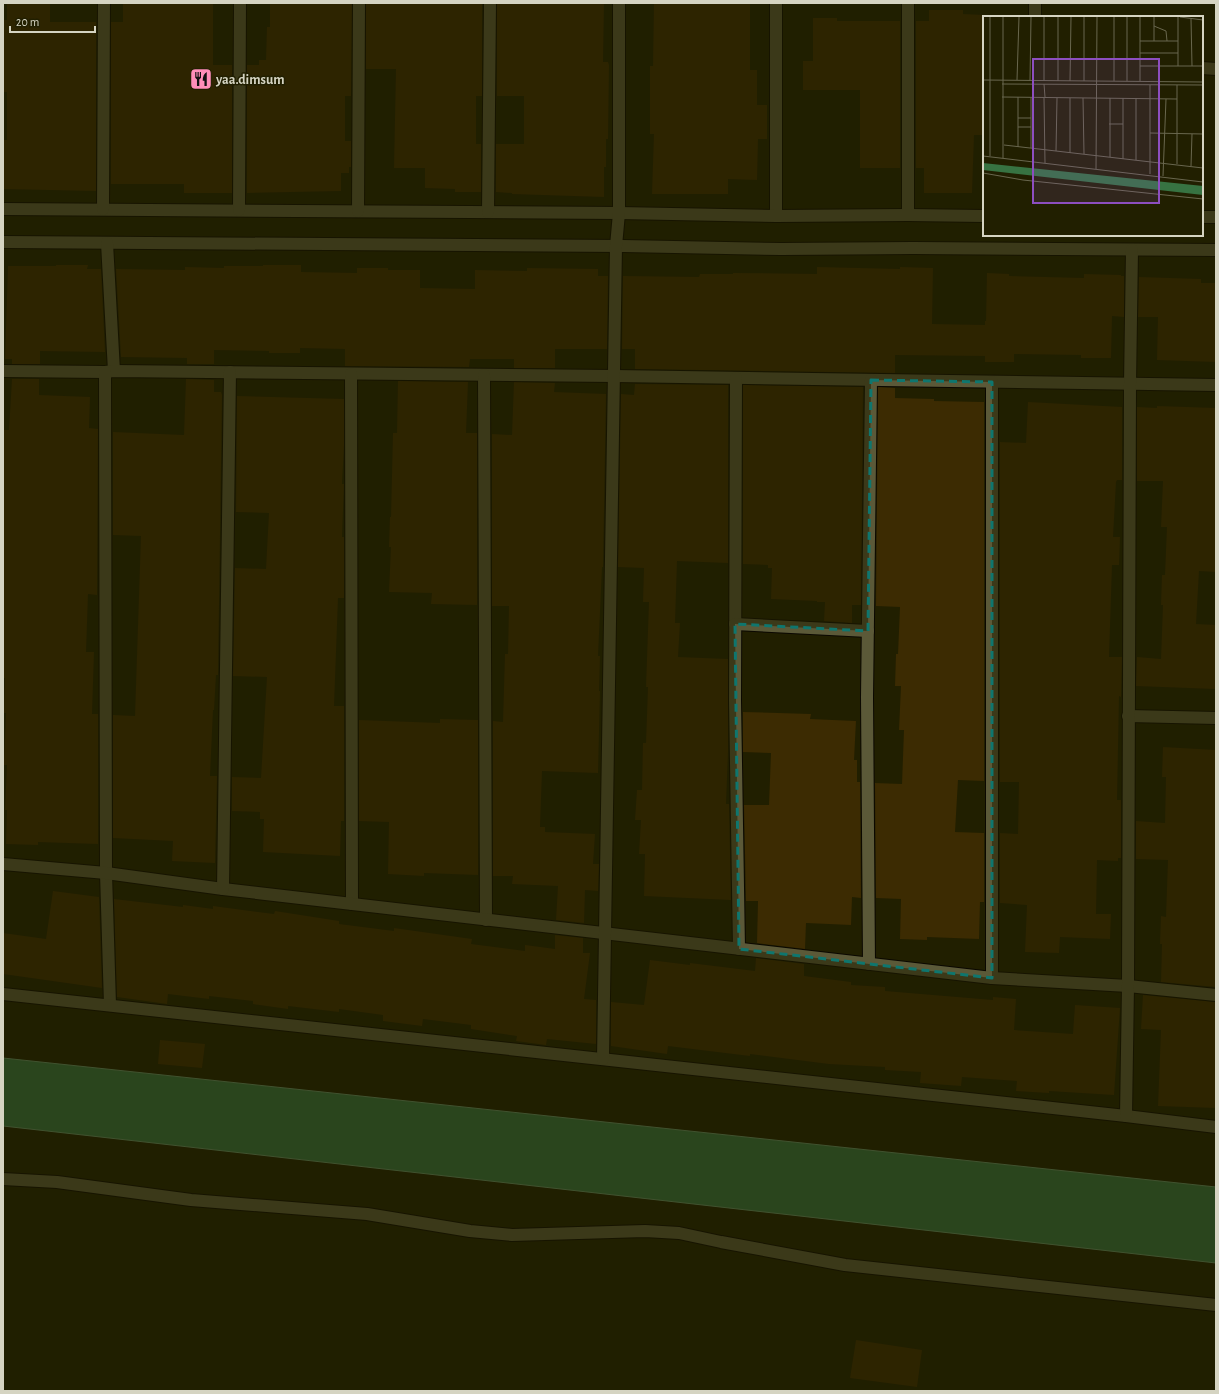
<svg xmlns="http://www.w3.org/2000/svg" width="1219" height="1394" font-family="'Alegreya Sans',sans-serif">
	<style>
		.water { fill: #377342; stroke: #669068 }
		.building { fill: #3c2b02 }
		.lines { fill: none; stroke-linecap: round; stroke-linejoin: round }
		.minor-casing { stroke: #0b0800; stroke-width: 14 }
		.minor { stroke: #5b5938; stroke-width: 12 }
		.marked { fill: none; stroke: #0f766e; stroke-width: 3; stroke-dasharray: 8 5; stroke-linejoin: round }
		.labels { text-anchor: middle; stroke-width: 3; stroke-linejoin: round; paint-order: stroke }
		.poi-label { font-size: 14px; font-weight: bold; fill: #d5d4c2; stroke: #211f00; text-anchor: start }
		.inset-road { fill: none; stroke: #69674e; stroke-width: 1 }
		.view { fill: #8d4ec0; fill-opacity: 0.15; stroke: #8d4ec0; stroke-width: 2 }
		.inset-edge { fill: none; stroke: #d5d4c2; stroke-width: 2 }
	</style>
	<rect width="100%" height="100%" fill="#211f00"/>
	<path class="water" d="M 3,1058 L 1216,1187 L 1216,1263 L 3,1126 Z"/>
	<g class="building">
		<path d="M 7,3 L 50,3 L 50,22 L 96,22 L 96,191 L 3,189 L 3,140 L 7,140 L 7,92 L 3,92 L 3,20 L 7,20 Z"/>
		<path d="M 123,3 L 213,3 L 213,65 L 232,65 L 232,193 L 184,193 L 184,184 L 111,184 L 111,22 L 123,22 Z"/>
		<path d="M 270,3 L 352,3 L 351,96 L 345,96 L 345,141 L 351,141 L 351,167 L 349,167 L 349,173 L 341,173 L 341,191 L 247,193 L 247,65 L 259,65 L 259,60 L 266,60 L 267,27 L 270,27 Z"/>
		<path d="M 366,3 L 482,3 L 482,96 L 476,96 L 476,144 L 481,144 L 481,192 L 455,192 L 455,189 L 425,188 L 425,168 L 394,168 L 396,69 L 366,69 Z"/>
		<path d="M 497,3 L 604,3 L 603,62 L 608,62 L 609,65 L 608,139 L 606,139 L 606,167 L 604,167 L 604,197 L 512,194 L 512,193 L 496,192 L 496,144 L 524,144 L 524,96 L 497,96 Z"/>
		<path d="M 654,3 L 750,3 L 750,70 L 757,70 L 757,105 L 767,105 L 767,139 L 758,139 L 757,180 L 728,179 L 728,194 L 652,194 L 654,134 L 650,134 L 650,66 L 653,66 Z"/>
		<path d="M 929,10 L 963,10 L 963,14 L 984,15 L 984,135 L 974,135 L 972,193 L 924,193 L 924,168 L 916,168 L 916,21 L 929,21 Z"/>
		<path d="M 813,18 L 837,18 L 837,21 L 900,21 L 900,168 L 860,168 L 860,90 L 803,90 L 803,61 L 813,61 Z"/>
		<path d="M 56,265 L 88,265 L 87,269 L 101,269 L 105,352 L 40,351 L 40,364 L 12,364 L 12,359 L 5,359 L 8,266 L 56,266 Z"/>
		<path d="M 263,265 L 301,265 L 301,272 L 357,273 L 357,268 L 388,268 L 388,270 L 420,270 L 420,288 L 475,289 L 475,270 L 527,271 L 527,268 L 598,269 L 598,276 L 608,276 L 607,349 L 555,349 L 555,368 L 514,368 L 514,359 L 470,359 L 469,367 L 345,366 L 345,349 L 300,348 L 300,353 L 269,353 L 269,351 L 214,350 L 214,364 L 187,364 L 187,358 L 121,357 L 116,269 L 185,270 L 185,267 L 224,268 L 224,266 L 263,266 Z"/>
		<path d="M 817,267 L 900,269 L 900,267 L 933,268 L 932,324 L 985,325 L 985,321 L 986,321 L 987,273 L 1009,274 L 1009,276 L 1084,278 L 1084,274 L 1121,275 L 1121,276 L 1124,276 L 1124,317 L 1112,316 L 1111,358 L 1081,358 L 1081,355 L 1014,354 L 1014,362 L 985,362 L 985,356 L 895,355 L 895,373 L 635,369 L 635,349 L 622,349 L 623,276 L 699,277 L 700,274 L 733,274 L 733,273 L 817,274 Z"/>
		<path d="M 1139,277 L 1201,279 L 1201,283 L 1216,283 L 1216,362 L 1157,360 L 1158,317 L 1138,317 Z"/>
		<path d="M 12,379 L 39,379 L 39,395 L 90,397 L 89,428 L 98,429 L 97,595 L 88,594 L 86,652 L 94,652 L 92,714 L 98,714 L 98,844 L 38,842 L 38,845 L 6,844 L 7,810 L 5,810 L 7,765 L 4,765 L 6,713 L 4,713 L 5,678 L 3,678 L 3,430 L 9,430 Z"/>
		<path d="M 186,379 L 214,380 L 214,392 L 221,392 L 222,395 L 218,675 L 216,675 L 214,710 L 213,710 L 210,776 L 217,776 L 215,863 L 172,861 L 173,841 L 113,838 L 113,715 L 135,716 L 141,536 L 113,535 L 113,432 L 184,435 Z"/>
		<path d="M 398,381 L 468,382 L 466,433 L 477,433 L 477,605 L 431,604 L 432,593 L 389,592 L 391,547 L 389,547 L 390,517 L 391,517 L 393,433 L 397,433 Z"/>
		<path d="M 514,382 L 555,383 L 554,392 L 606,394 L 603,567 L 602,567 L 598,656 L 600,656 L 599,691 L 600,691 L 598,773 L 542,771 L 540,827 L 545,827 L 545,832 L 595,834 L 593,864 L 599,864 L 598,891 L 585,890 L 584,923 L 556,920 L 558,886 L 512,884 L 513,876 L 493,876 L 493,721 L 503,722 L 505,654 L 508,654 L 509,606 L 492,606 L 492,434 L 512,435 Z"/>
		<path d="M 635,384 L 728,385 L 728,563 L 677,561 L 675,623 L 680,623 L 678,657 L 728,659 L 728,752 L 726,804 L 729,804 L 731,900 L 644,896 L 645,854 L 639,854 L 641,820 L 635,820 L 637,790 L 642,790 L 643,743 L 646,743 L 648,687 L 646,687 L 649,602 L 643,602 L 644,568 L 618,567 L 621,394 L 634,395 Z"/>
		<path d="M 743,385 L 863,387 L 861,605 L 852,605 L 852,623 L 824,621 L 825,602 L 817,602 L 817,601 L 771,599 L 772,568 L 768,568 L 768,565 L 743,564 Z"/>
		<path d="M 878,387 L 895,388 L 895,398 L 934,399 L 934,401 L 984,402 L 984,781 L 958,780 L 955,832 L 984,833 L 984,902 L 980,902 L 979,939 L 927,937 L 927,940 L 900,939 L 901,899 L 876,898 L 875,783 L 902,784 L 904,730 L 899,730 L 901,686 L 895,686 L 896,654 L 898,654 L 900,607 L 876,606 Z"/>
		<path d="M 237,396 L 344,399 L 344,446 L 342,484 L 344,484 L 342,537 L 344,537 L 344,598 L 338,598 L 334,706 L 344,706 L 344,821 L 341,821 L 340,856 L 263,852 L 264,819 L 260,819 L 260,812 L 232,811 L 232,777 L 261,778 L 267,677 L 233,676 L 235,568 L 266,569 L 269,513 L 236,512 Z"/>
		<path d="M 1028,402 L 1122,407 L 1122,480 L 1117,480 L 1116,482 L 1113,537 L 1120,537 L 1119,565 L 1112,565 L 1109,657 L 1122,657 L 1121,697 L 1119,696 L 1117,800 L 1121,800 L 1121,858 L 1118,858 L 1118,861 L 1097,860 L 1096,914 L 1111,914 L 1110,939 L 1060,937 L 1059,953 L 1025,952 L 1027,905 L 1000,903 L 1000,833 L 1018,834 L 1019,782 L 1000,782 L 1000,442 L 1026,443 Z"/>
		<path d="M 1157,406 L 1216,408 L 1216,572 L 1199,571 L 1196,624 L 1216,625 L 1215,689 L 1136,686 L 1137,657 L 1161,659 L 1163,605 L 1161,605 L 1162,575 L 1165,575 L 1167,527 L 1161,527 L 1163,481 L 1137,481 L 1137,407 L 1157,408 Z"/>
		<path d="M 743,712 L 811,714 L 810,719 L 856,721 L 854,760 L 857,760 L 857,782 L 860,782 L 861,898 L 852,897 L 851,925 L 806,923 L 805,949 L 757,943 L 758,901 L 746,901 L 744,805 L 769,805 L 771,753 L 743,752 Z"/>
		<path d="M 440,719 L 478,720 L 478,875 L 424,873 L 424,876 L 388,874 L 389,822 L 359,821 L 359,720 L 440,723 Z"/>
		<path d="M 1163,747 L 1216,750 L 1216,987 L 1161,982 L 1162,944 L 1160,944 L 1161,916 L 1166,917 L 1168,860 L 1136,859 L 1136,821 L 1165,823 L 1166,777 L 1162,777 Z"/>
		<path d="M 53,891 L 99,897 L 102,988 L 3,974 L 3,933 L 46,939 Z"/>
		<path d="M 114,899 L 183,907 L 183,905 L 213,909 L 213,906 L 274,914 L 275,911 L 339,921 L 339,924 L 394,931 L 394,928 L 472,939 L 471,944 L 525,951 L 525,945 L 555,949 L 555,935 L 583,938 L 583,953 L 590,953 L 584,999 L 596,1000 L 596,1044 L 547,1039 L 546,1045 L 516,1041 L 517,1036 L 471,1029 L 471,1025 L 423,1019 L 422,1026 L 383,1021 L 383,1015 L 339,1009 L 339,1012 L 288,1006 L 288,1009 L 253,1004 L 253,1001 L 209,996 L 209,999 L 168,994 L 167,1004 L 117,997 Z"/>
		<path d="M 756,958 L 804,964 L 804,976 L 851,982 L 851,985 L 885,987 L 885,991 L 993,1000 L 993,997 L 1016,999 L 1014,1030 L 1073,1034 L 1075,1005 L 1120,1008 L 1114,1095 L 1049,1091 L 1049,1093 L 1016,1091 L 1017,1081 L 962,1077 L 961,1086 L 920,1083 L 921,1072 L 885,1070 L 885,1067 L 829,1064 L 750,1054 L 750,1056 L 668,1046 L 667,1054 L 611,1046 L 611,1002 L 644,1005 L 650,960 L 690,965 L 690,963 L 755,971 Z"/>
		<path d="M 1143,995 L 1216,1002 L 1216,1108 L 1158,1106 L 1161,1030 L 1141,1029 Z"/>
		<path d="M 160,1040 L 205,1044 L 202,1068 L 158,1064 Z"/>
		<path d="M 856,1340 L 922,1350 L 917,1387 L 850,1378 Z"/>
	</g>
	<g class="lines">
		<g class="minor-casing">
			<g id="minor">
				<path d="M 776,3 L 776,216"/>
				<path d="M 908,3 L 908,215"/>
				<path d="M 1035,3 L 1035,17"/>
				<path d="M 1202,68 L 1216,69"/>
				<path d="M 3,209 L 619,213 L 776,216 L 908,215 L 984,216"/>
				<path d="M 103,209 L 104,3"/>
				<path d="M 239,210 L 240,3"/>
				<path d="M 358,211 L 359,3"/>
				<path d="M 488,212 L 490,3"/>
				<path d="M 1202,217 L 1216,217"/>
				<path d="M 3,242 L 623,246 L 781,249 L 913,248 L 1216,250"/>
				<path d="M 107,243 L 114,371"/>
				<path d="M 3,371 L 105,372 L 114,371 L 614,376 L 1216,385"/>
				<path d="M 105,372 L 106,873 L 110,1005"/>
				<path d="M 351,374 L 352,904"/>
				<path d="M 484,375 L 486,920"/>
				<path d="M 736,378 L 735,701 L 739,949"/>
				<path d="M 992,382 L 992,978"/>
				<path d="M 735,624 L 868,631"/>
				<path d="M 1128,716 L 1216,718"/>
				<path d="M 3,864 L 106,873 L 223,889 L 992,978 L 1128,986 L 1216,995"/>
				<path d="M 223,889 L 230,372"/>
				<path d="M 869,964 L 867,697 L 871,380"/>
				<path d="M 3,994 L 1126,1116 L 1216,1127"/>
				<path d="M 603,1059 L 616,246 L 619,213 L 619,3"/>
				<path d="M 1126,1116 L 1128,986 L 1130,384 L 1132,250"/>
				<path d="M 3,1179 L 57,1182 L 191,1200 L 367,1214 L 470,1231 L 512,1235 L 645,1231 L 679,1233 L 721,1242 L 845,1265 L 1216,1305"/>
			</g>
		</g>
		<use href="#minor" class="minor"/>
	</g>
	<path d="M0 0H1219V1394H0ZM 871,380 L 992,382 L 992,978 L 739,949 L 735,624 L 868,631 Z" fill="#211f00" fill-opacity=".55" fill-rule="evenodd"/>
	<path class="marked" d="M 871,380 L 992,382 L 992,978 L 739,949 L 735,624 L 868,631 Z"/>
	<defs>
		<g id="restaurant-square" transform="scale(1.15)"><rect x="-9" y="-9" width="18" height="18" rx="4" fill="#ff8eb9" stroke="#211f00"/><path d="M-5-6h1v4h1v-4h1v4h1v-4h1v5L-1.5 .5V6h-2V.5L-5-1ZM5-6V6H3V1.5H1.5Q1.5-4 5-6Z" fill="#111"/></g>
	</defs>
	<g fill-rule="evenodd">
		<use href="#restaurant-square" x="201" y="79"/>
	</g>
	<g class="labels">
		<g class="poi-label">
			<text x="216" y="84">yaa.dimsum</text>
		</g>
	</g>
	<g transform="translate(983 16)">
		<rect width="220" height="220" fill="#211f00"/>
		<path d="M 0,147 L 220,170 L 220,179 L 0,154 Z" fill="#377342"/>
		<path class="inset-road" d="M 7,1 L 7,140M 131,1 L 131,65M 144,1 L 144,65M 157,1 L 157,65M 197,1 L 220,4M 208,3 L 209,50M 171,10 L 183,15 L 184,25M 157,25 L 195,25M 171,25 L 171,1M 157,37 L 195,37M 157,50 L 220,50M 195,50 L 195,1M 0,64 L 220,66M 34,64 L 36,1M 47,65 L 48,1M 61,65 L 61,1M 75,65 L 75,1M 87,65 L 88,1M 101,65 L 101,1M 19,68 L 220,69M 61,68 L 62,81M 19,81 L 194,83M 61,82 L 62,147M 87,82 L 87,137M 100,82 L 101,138M 127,82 L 127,141M 153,82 L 153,144M 35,102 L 48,102M 126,108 L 140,108M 35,111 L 48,111M 167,117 L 220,118M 21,129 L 220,152M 35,131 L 35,81M 48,132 L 48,81M 73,135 L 74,82M 0,140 L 220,166M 20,142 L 20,1M 140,143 L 140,82M 194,148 L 194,69M 208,150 L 209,118M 113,153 L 114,1M 0,157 L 40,164 L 220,183M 167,158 L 167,69M 180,160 L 183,83"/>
		<path class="view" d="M 50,43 L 176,43 L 176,187 L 50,187 Z"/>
		<rect width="220" height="220" class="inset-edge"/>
	</g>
	<rect width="1219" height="1394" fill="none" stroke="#d5d4c2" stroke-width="8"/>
	<path d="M10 26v6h85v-6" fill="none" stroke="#d5d4c2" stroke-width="2"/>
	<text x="16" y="26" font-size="12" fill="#d5d4c2" stroke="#211f00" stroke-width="3" paint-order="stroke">20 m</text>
</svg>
